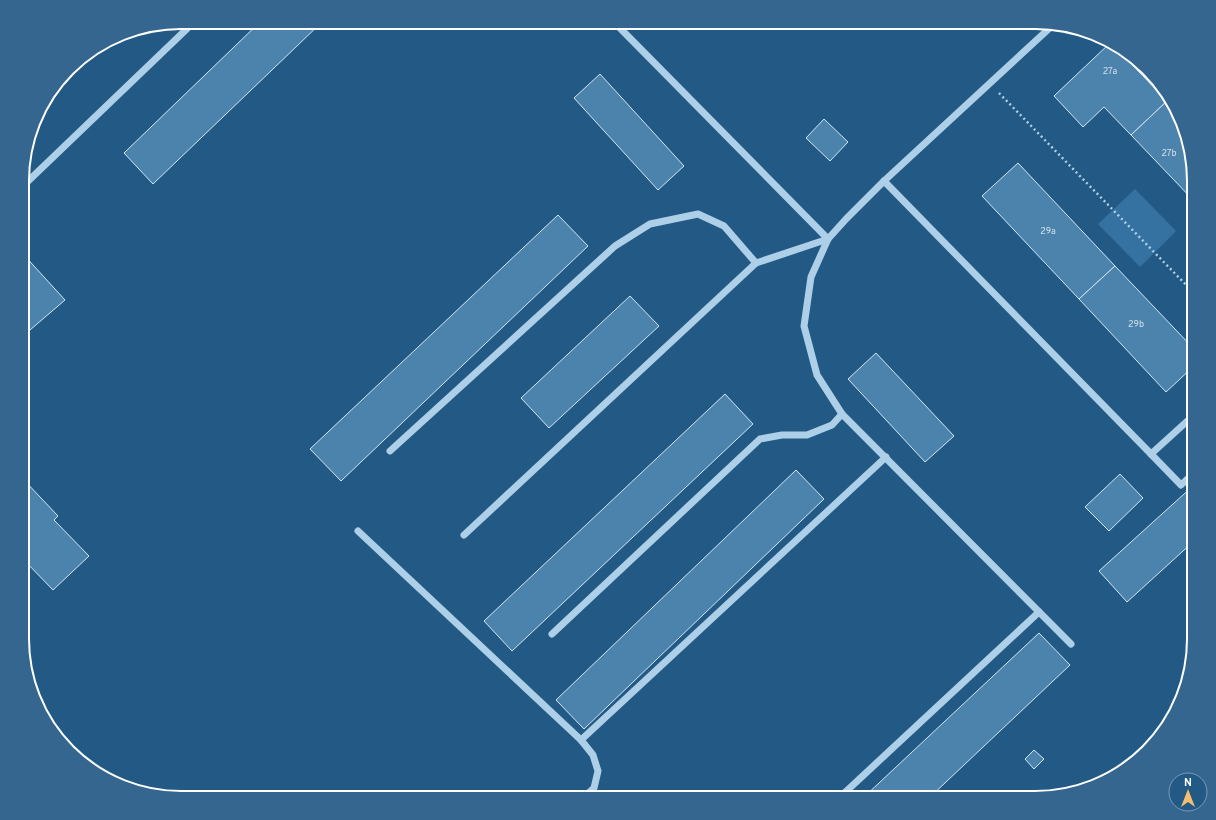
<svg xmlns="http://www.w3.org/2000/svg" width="1216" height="820" font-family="Overpass,sans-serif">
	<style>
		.park { fill: #3572a1 }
		.building { fill: #4b83ad; stroke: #d1e6f7 }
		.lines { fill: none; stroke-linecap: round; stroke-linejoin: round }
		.path { stroke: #adcfe8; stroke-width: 2.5; stroke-dasharray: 2 3; stroke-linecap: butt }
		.minor { stroke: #adcfe8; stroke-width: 7 }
		.labels { text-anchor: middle; stroke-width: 3; stroke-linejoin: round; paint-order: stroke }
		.number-label { font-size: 9px; fill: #d2e0ea }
		.rim { fill: none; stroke: #fff; stroke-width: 2 }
	</style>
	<rect width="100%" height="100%" fill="#235985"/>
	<path class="park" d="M 1135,189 L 1176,231 L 1140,267 L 1098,224 Z"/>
	<g class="building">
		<path d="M 260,22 L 322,22 L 153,184 L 124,153 Z"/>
		<path d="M 1110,43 L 1114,46 L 1167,101 L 1131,135 L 1104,107 L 1083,127 L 1054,96 Z"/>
		<path d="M 600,74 L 684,166 L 658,190 L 574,98 Z"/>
		<path d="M 1167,101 L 1178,112 L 1194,171 L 1194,201 L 1131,135 Z"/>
		<path d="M 824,119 L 848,142 L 830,161 L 806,138 Z"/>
		<path d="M 1018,163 L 1115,266 L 1079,299 L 982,196 Z"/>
		<path d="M 558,215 L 588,246 L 341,481 L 310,449 Z"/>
		<path d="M 23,254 L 65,300 L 23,336 Z"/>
		<path d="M 1115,266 L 1194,349 L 1194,366 L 1166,392 L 1079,299 Z"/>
		<path d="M 630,296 L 659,326 L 549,428 L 521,398 Z"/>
		<path d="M 876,353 L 954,436 L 925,462 L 848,379 Z"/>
		<path d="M 725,394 L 753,424 L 512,651 L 484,621 Z"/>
		<path d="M 796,470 L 824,499 L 584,729 L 556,700 Z"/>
		<path d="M 1120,474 L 1143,498 L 1109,531 L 1085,507 Z"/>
		<path d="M 23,479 L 58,516 L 54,520 L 89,556 L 53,590 L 23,559 Z"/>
		<path d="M 1194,485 L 1194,541 L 1127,602 L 1099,571 Z"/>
		<path d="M 1039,633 L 1070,665 L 929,798 L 863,798 Z"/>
		<path d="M 1034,750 L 1044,759 L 1034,769 L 1025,759 Z"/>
	</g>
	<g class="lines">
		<path class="path" d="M 999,93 L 1194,293"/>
		<g class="minor">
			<path d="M 1054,24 L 884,181 L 846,219 L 828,239 L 811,277 L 804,326 L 817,375 L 842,414 L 1071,644"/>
			<path d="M 884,181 L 1151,454 L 1194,415"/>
			<path d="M 23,186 L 194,22"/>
			<path d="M 390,451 L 615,246 L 650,224 L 698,214 L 724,226 L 756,263"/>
			<path d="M 1151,454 L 1181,485 L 1194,473"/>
			<path d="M 358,531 L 581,740 L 593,755 L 598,771 L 594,788 L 583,798"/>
			<path d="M 464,535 L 756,263 L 828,239 L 614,22"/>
			<path d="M 552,634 L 760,439 L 782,435 L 807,435 L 832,425 L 842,414"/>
			<path d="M 581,740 L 886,457"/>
			<path d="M 839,798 L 1039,612"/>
		</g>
	</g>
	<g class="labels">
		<g class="number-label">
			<text x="1110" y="74">27a</text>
			<text x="1169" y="156">27b</text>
			<text x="1048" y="234">29a</text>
			<text x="1136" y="327">29b</text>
		</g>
	</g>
	<path d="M0 0H1216V820H0ZM181 29H1035A152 152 0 0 1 1187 181V639A152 152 0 0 1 1035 791H181A152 152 0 0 1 29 639V181A152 152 0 0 1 181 29Z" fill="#35668f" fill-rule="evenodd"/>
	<path class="rim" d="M181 29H1035A152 152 0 0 1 1187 181V639A152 152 0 0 1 1035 791H181A152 152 0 0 1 29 639V181A152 152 0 0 1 181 29Z"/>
	<g transform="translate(1188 792)"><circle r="19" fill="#235985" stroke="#7b9bb6"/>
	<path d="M0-3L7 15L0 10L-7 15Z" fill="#f3be70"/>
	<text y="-6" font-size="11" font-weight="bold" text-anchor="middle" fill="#ffffff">N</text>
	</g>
</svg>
